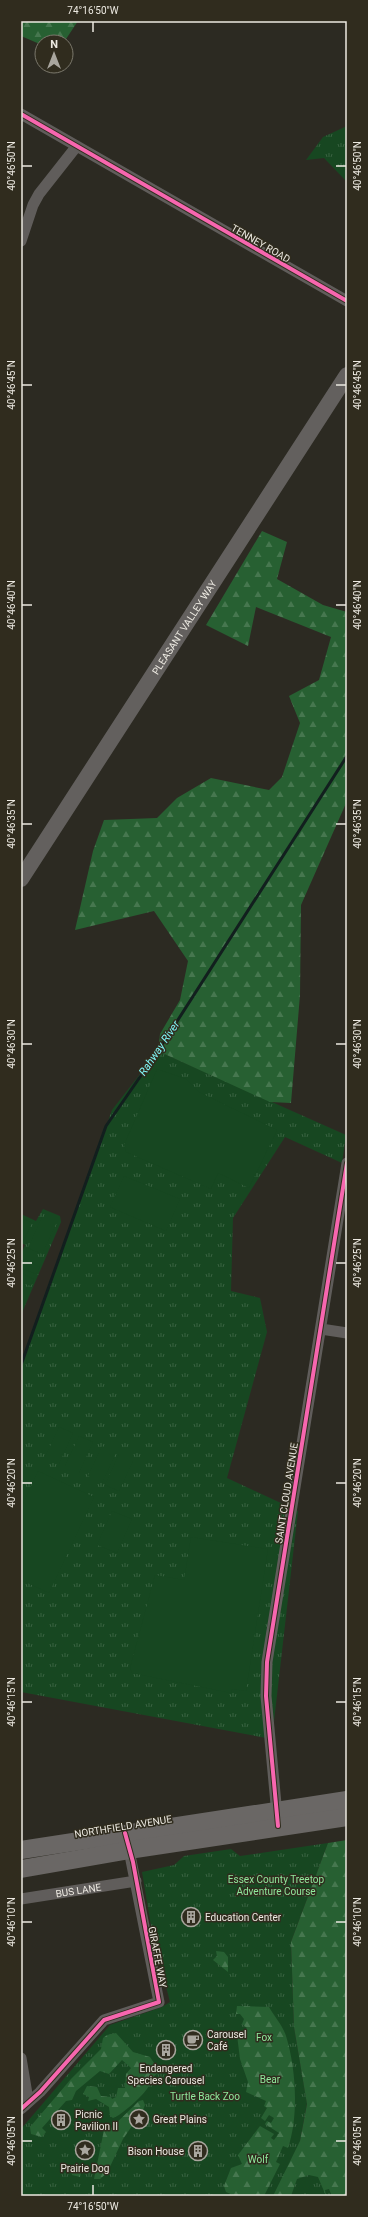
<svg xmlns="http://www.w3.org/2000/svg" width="368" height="2217" font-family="Roboto,sans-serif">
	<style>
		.grass { fill: url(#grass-tufts) }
		.forest { fill: url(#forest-firs) }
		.pitch { fill: #174721 }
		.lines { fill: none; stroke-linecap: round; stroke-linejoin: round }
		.stream { stroke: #121f1e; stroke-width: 3 }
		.street { stroke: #605d5b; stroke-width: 11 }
		.secondary { stroke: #63605e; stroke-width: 16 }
		.primary { stroke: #6a6765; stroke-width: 18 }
		.cycleway-casing { stroke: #302c1e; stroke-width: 6 }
		.cycleway { stroke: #f766af; stroke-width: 4 }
		.ticks { fill: none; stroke: #ece9e1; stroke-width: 1.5 }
		.labels { text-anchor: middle; stroke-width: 3; stroke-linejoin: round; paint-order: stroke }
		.street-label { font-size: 10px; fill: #ece9e1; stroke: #302c1e }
		.park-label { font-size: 10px; fill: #8fe99c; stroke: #302c1e }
		.poi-label { font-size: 10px; fill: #ece9e1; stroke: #302c1e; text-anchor: start }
		.water-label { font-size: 11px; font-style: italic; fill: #80f9fa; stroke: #302c1e }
		.neatline { fill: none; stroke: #ece9e1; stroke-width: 1.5 }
		.ticks-label { font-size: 10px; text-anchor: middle; fill: #ece9e1 }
	</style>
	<defs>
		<pattern id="grass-tufts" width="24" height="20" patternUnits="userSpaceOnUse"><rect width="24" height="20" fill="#174721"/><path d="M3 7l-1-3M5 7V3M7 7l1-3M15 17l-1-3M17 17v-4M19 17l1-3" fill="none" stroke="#396241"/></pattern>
		<pattern id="forest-firs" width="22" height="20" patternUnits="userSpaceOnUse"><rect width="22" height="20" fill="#276032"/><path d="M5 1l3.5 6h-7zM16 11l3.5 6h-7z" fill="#46774f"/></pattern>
	</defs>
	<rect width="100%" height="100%" fill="#2c2a22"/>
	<g class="grass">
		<path d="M 347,126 L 347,182 L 324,158 L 306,160 L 323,137 Z"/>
		<path d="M 158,1051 L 346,1135 L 342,1163 L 285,1137 L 233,1218 L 231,1291 L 260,1298 L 267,1332 L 227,1478 L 298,1511 L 272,1739 L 21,1692 L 21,1365 L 112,1110 Z"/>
		<path d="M 43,1209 L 60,1216 L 61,1222 L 21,1315 L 21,1254 L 25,1245 L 21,1243 L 21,1214 L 36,1221 Z"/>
		<path d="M 328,1843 L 291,1942 L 294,2027 L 307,2103 L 300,2141 L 347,2186 L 347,2196 L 21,2196 L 21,2129 L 110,2025 L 162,2007 L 170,2002 L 152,1932 L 142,1872 L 174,1865 L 184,1856 L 231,1849 L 240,1856 Z"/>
	</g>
	<g class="forest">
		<path d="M 21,21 L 78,21 L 64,42 L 42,42 L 42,45 L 21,36 Z"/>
		<path d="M 262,531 L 287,542 L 277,579 L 323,605 L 347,612 L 347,801 L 301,905 L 300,995 L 291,1103 L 270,1102 L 158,1051 L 160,1034 L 180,1000 L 188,961 L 154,911 L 75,930 L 93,851 L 104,820 L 157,818 L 177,798 L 211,778 L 269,790 L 282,777 L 300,723 L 289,696 L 319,680 L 331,637 L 256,607 L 248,646 L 206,625 Z"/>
		<path d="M 347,1840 L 347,2196 L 332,2196 L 329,2189 L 325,2190 L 326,2196 L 318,2177 L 309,2175 L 297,2179 L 291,2196 L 273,2196 L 300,2141 L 307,2104 L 294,2027 L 291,1942 L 328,1843 Z"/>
		<path d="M 216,1951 L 224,1952 L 228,1957 L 228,1972 L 213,1960 L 217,1956 Z"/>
		<path d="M 237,2006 L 269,2007 C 274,2016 283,2026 286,2036 C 296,2068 299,2116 288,2148 L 283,2146 L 276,2162 L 280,2164 L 264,2196 L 235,2196 L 226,2192 L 224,2186 L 231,2168 L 242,2164 L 238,2155 L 260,2126 L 274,2134 L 271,2138 L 274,2140 L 279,2133 L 265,2124 L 267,2121 L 271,2123 L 274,2118 L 269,2115 L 265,2121 L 261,2118 L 267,2108 L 264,2106 L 266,2101 L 246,2092 L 248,2082 L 240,2059 L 237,2035 L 238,2032 L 240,2034 L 247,2028 L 242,2024 L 244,2019 L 240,2014 L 236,2014 Z"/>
		<path d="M 116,2033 L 133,2052 L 150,2057 L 154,2063 L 161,2067 L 160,2072 C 153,2075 151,2082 147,2089 C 141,2097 122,2115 113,2118 L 110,2116 L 109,2107 L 96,2099 L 88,2101 L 89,2097 L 83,2094 L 87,2086 L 97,2087 L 101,2096 L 111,2097 L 112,2099 L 116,2097 L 118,2088 L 125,2088 L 126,2074 L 131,2068 L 122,2060 L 109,2074 L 100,2071 L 76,2091 L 72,2100 L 66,2101 L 42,2128 L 46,2132 L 42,2137 L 31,2134 L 30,2127 L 71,2079 L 101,2049 L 103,2038 L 107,2035 Z"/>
		<path d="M 143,2100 L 145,2105 L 143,2110 L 123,2139 L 107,2173 L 100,2179 L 94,2179 L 104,2130 L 109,2130 L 139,2101 Z"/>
		<path d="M 74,2167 L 81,2168 L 80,2177 L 72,2175 L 71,2170 Z"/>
	</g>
	<g class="pitch">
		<path d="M 157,1069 L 186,1079 L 199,1092 L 277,1130 L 249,1188 L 218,1173 L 211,1189 L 126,1152 L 124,1145 Z"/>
		<path d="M 124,1176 L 180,1199 L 166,1231 L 110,1207 Z"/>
		<path d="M 42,1217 L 56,1224 L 42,1254 L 28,1248 Z"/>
		<path d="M 25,1219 L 32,1223 L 24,1240 L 21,1239 L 21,1227 Z"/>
		<path d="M 22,1259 L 40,1267 L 36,1274 L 21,1268 Z"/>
		<path d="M 21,1273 L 34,1279 L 31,1286 L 21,1282 Z"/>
		<path d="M 59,1427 L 73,1433 L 59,1464 L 45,1457 Z"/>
		<path d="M 79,1436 L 93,1442 L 79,1473 L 65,1466 Z"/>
		<path d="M 102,1446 L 116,1453 L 102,1483 L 88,1476 Z"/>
		<path d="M 119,1454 L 133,1461 L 119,1491 L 105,1485 Z"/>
		<path d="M 38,1471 L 94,1497 L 49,1593 L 21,1580 L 21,1508 Z"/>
		<path d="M 112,1511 L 132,1519 L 117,1553 L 97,1545 Z"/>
		<path d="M 191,1537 L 268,1549 L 246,1691 L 232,1689 L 231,1693 L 132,1673 L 130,1668 L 155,1575 L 184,1580 Z"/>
	</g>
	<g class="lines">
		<path class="stream" d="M 21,1365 L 106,1126 L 158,1051 L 347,756"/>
		<g class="street">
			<path d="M 21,114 L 347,301"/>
			<path d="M 21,241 L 33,205 L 39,194 L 76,147"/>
			<path d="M 321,1329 L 347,1333"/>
			<path d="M 277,1815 L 266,1696 L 267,1662 L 347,1163"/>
			<path id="s1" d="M 21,1899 L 136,1881"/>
			<path d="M 21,2058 L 27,2094 L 25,2105"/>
			<path d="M 21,2109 L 40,2092 L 104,2020 L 159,2002 L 128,1845"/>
		</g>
		<path class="secondary" id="s2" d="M 21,879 L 347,375"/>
		<g class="primary">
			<path d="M 21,1850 L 347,1800"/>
			<path d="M 21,1869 L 130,1850 L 347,1817"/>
		</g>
		<g class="cycleway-casing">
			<g id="cycleway">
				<path d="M 21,114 L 347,301"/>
				<path d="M 278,1826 L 266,1696 L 267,1662 L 347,1163"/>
				<path d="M 21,2109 L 40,2092 L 104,2020 L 159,2002 L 133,1862 L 125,1833"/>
			</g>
		</g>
		<use href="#cycleway" class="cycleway"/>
	</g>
	<path class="ticks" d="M 93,22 L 93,32M 22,166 L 32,166M 336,166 L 346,166M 22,385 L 32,385M 336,385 L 346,385M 22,605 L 32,605M 336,605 L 346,605M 22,824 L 32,824M 336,824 L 346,824M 22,1044 L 32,1044M 336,1044 L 346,1044M 22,1263 L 32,1263M 336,1263 L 346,1263M 22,1483 L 32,1483M 336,1483 L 346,1483M 22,1702 L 32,1702M 336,1702 L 346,1702M 22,1922 L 32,1922M 336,1922 L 346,1922M 22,2141 L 32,2141M 336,2141 L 346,2141M 93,2185 L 93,2195"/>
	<defs>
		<g id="building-ring" transform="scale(1)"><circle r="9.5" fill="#302c1e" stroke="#a9a69e" stroke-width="1.5"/><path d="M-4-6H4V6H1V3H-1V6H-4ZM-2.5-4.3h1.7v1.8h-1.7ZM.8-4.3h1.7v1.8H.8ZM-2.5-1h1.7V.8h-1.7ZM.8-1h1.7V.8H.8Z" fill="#a9a69e"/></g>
		<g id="cafe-ring" transform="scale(1)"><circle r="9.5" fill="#302c1e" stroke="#a9a69e" stroke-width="1.5"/><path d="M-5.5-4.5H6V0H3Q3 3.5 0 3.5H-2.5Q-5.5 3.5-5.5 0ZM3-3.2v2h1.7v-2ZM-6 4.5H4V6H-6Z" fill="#a9a69e"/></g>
		<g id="sight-ring" transform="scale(1)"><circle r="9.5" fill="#302c1e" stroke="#a9a69e" stroke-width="1.5"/><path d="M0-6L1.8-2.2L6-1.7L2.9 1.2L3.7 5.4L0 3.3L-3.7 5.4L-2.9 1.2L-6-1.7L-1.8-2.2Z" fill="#a9a69e"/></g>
	</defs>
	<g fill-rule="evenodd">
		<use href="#building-ring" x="191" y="1917"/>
		<use href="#cafe-ring" x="193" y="2040"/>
		<use href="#building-ring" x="166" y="2050"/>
		<use href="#sight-ring" x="139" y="2119"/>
		<use href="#building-ring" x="61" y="2120"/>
		<use href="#sight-ring" x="85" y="2150"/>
		<use href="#building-ring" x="198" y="2151"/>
	</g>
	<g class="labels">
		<g class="street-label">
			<text transform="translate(261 243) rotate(30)" y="4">TENNEY ROAD</text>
			<text dy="4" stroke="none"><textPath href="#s2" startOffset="300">PLEASANT VALLEY WAY</textPath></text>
			<text transform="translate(286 1493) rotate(-81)" y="4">SAINT CLOUD AVENUE</text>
			<text transform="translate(123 1826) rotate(-9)" y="4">NORTHFIELD AVENUE</text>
			<text dy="4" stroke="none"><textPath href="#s1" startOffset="58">BUS LANE</textPath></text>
			<text transform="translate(158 1957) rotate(79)" y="4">GIRAFFE WAY</text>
		</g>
		<g class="park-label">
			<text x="276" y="1883">Essex County Treetop<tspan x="276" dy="12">Adventure Course</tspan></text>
			<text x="264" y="2041">Fox</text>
			<text x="270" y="2083">Bear</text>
			<text x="205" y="2100">Turtle Back Zoo</text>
			<text x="258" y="2163">Wolf</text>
		</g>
		<g class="poi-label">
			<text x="205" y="1921">Education Center</text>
			<text x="207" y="2038">Carousel<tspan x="207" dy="12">Café</tspan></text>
			<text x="166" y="2072" text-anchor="middle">Endangered<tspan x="166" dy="12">Species Carousel</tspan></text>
			<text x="75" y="2118">Picnic<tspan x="75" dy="12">Pavilion II</tspan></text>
			<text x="153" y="2123">Great Plains</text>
			<text x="184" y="2155" text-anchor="end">Bison House</text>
			<text x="85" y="2172" text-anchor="middle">Prairie Dog</text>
		</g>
		<g class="water-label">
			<text transform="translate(159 1048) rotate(-56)" y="4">Rahway River</text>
		</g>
	</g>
	<rect width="368" height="2217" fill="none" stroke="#302c1e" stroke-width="44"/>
	<g transform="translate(54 54)"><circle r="19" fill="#302c1e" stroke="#7b786c"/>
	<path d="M0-3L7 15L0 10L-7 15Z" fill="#a9a69e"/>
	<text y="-6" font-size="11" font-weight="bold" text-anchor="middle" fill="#ece9e1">N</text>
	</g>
	<rect x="22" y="22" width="324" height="2173" class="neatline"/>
	<g class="ticks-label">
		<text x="93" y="14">74°16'50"W</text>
		<text transform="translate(11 166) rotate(-90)" y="4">40°46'50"N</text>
		<text transform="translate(357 166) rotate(-90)" y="4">40°46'50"N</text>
		<text transform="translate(11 385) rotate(-90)" y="4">40°46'45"N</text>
		<text transform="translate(357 385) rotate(-90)" y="4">40°46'45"N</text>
		<text transform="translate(11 605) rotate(-90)" y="4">40°46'40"N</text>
		<text transform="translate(357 605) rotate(-90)" y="4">40°46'40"N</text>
		<text transform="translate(11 824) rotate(-90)" y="4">40°46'35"N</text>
		<text transform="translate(357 824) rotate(-90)" y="4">40°46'35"N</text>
		<text transform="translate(11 1044) rotate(-90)" y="4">40°46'30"N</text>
		<text transform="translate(357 1044) rotate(-90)" y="4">40°46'30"N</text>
		<text transform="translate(11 1263) rotate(-90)" y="4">40°46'25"N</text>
		<text transform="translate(357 1263) rotate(-90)" y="4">40°46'25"N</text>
		<text transform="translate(11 1483) rotate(-90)" y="4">40°46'20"N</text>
		<text transform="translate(357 1483) rotate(-90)" y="4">40°46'20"N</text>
		<text transform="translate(11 1702) rotate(-90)" y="4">40°46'15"N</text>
		<text transform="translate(357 1702) rotate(-90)" y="4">40°46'15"N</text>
		<text transform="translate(11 1922) rotate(-90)" y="4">40°46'10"N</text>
		<text transform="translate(357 1922) rotate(-90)" y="4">40°46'10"N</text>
		<text transform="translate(11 2141) rotate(-90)" y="4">40°46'05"N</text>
		<text transform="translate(357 2141) rotate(-90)" y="4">40°46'05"N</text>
		<text x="93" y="2210">74°16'50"W</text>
	</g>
</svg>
